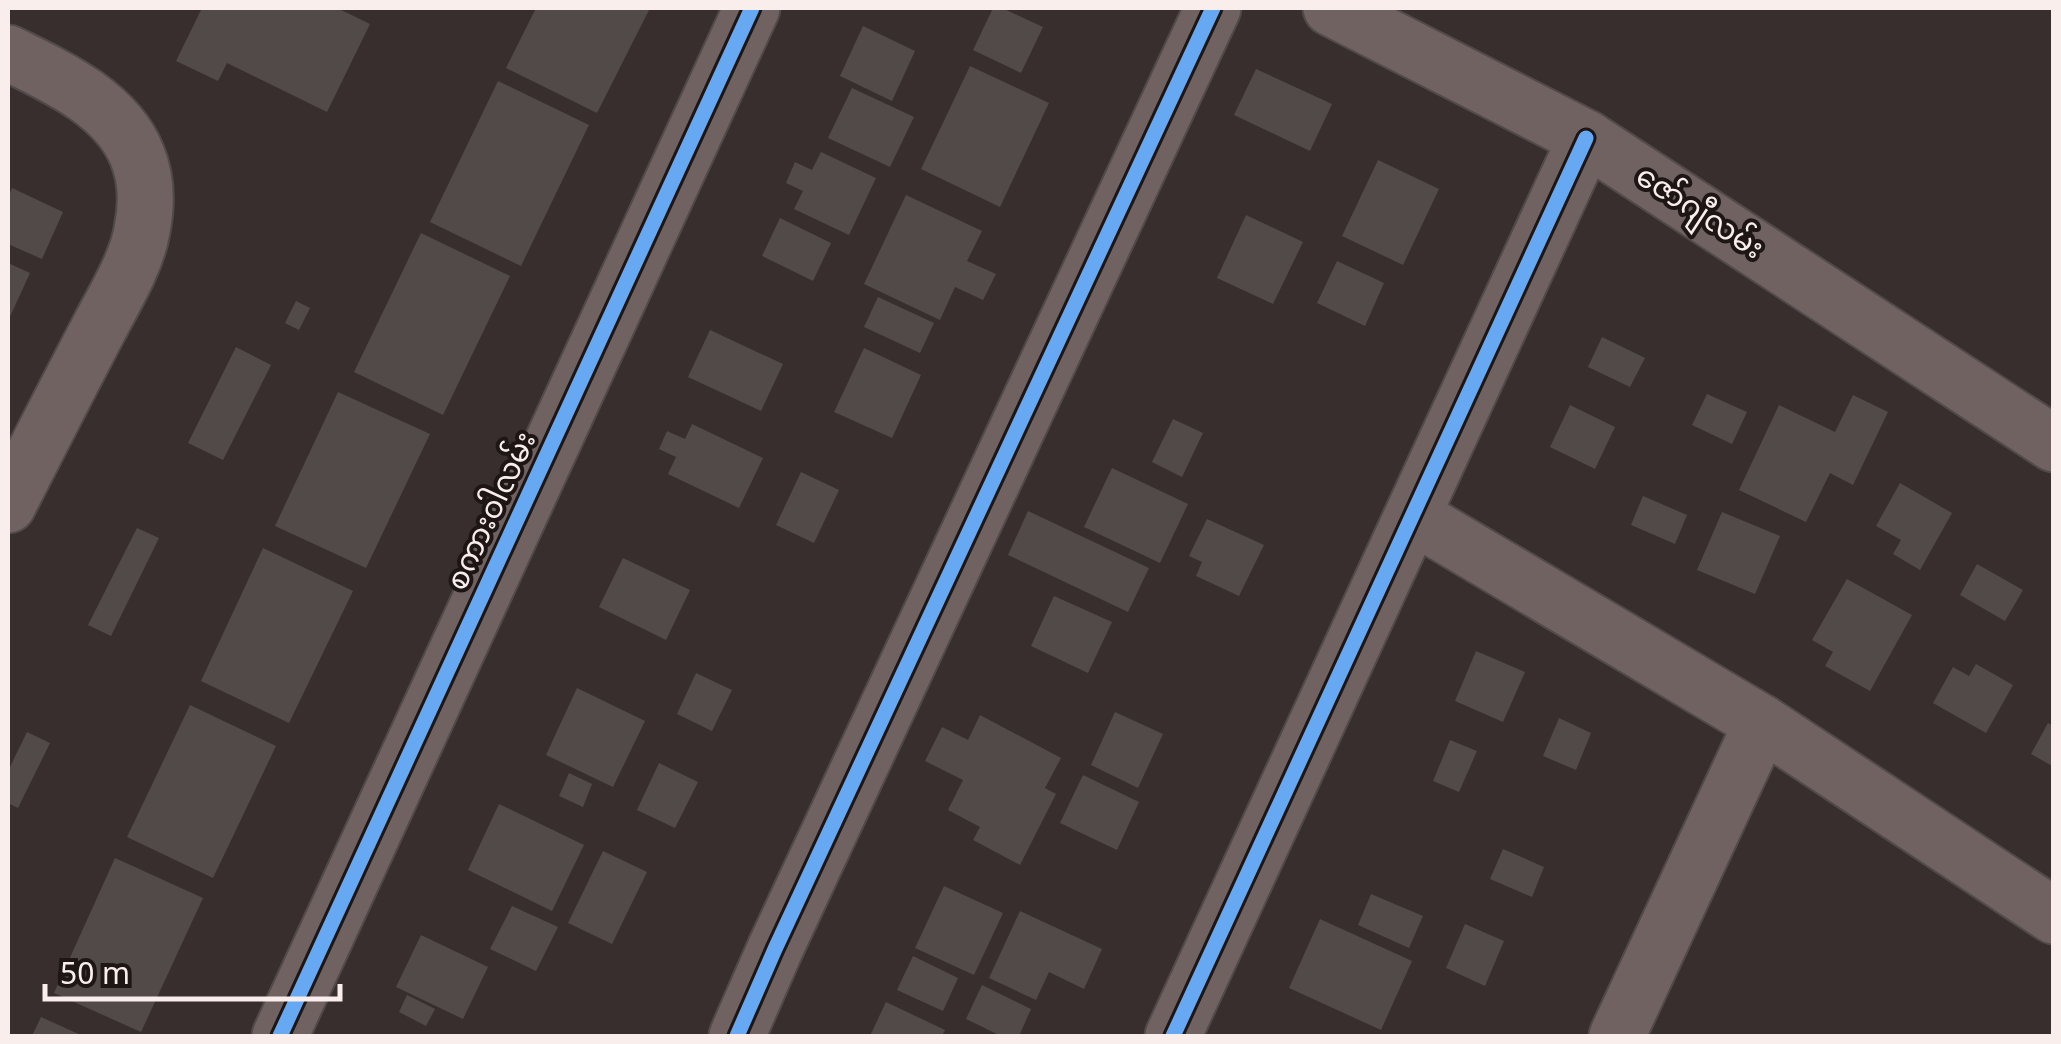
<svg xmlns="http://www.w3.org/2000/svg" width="2061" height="1044" font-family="Georgia,'Noto Sans Myanmar',serif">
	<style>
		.building { fill: #514a49 }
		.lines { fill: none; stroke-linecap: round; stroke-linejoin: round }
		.minor-casing { stroke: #524a4a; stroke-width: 59 }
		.minor { stroke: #706261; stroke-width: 55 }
		.cycleway-casing { stroke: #1d1615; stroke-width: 21 }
		.cycleway { stroke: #66a8f1; stroke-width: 15 }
		.labels { text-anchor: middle; stroke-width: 8; stroke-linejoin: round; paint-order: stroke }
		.street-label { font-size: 30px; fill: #faeeed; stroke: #1d1615 }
	</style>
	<rect width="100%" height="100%" fill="#382e2e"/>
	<g class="building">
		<path d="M 202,8 L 337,8 L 370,24 L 327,112 L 227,63 L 218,81 L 176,61 Z"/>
		<path d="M 536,8 L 650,8 L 597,113 L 506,68 Z"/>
		<path d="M 993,8 L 1002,8 L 1043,27 L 1021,73 L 973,50 Z"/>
		<path d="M 863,26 L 915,51 L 892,101 L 840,76 Z"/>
		<path d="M 970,66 L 1049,103 L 1000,207 L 921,169 Z"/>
		<path d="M 1256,69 L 1332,104 L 1310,151 L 1234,115 Z"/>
		<path d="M 498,81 L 589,125 L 521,266 L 430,222 Z"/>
		<path d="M 852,88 L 914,117 L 890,167 L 828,138 Z"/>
		<path d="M 821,152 L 876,178 L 849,235 L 794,209 L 803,191 L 786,183 L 795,162 L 812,170 Z"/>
		<path d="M 1378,160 L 1439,189 L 1403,265 L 1342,236 Z"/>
		<path d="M 12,188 L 63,212 L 42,259 L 8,244 L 8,198 Z"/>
		<path d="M 906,195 L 982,231 L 967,261 L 996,274 L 983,300 L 955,287 L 940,320 L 864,284 Z"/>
		<path d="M 1246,215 L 1303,242 L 1273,304 L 1217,278 Z"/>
		<path d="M 780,218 L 831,243 L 813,281 L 762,256 Z"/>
		<path d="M 421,233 L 510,276 L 443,415 L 354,372 Z"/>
		<path d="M 1337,261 L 1384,283 L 1365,326 L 1317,303 Z"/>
		<path d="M 8,263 L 30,273 L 8,321 Z"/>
		<path d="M 878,297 L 934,323 L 920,353 L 864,327 Z"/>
		<path d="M 296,301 L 310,308 L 299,330 L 285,323 Z"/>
		<path d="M 710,330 L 783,364 L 761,411 L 688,377 Z"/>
		<path d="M 1602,337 L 1645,358 L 1630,387 L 1588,367 Z"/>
		<path d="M 236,347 L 271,365 L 223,460 L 188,443 Z"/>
		<path d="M 864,348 L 921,375 L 892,438 L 834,412 Z"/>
		<path d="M 338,392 L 430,434 L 366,568 L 275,526 Z"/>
		<path d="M 1707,394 L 1747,412 L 1732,444 L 1692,425 Z"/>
		<path d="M 1853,395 L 1888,412 L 1853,485 L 1830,473 L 1806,522 L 1739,490 L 1779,405 L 1835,432 Z"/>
		<path d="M 1570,405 L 1615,427 L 1595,469 L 1550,447 Z"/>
		<path d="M 1173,419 L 1203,433 L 1182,477 L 1152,462 Z"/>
		<path d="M 692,424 L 763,458 L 739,508 L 668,474 L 676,457 L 659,449 L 667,431 L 685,439 Z"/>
		<path d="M 1112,468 L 1188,504 L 1160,563 L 1084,527 Z"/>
		<path d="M 801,472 L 839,490 L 814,543 L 776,525 Z"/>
		<path d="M 1900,483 L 1952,513 L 1920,570 L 1893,554 L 1901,540 L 1876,526 Z"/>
		<path d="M 1643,496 L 1687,515 L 1675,544 L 1631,525 Z"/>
		<path d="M 1028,511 L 1149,568 L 1128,612 L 1008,555 Z"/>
		<path d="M 1722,512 L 1780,536 L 1755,594 L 1697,570 Z"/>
		<path d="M 1207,519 L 1264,545 L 1239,596 L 1196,576 L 1202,562 L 1189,556 Z"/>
		<path d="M 137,528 L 159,538 L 111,636 L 88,625 Z"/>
		<path d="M 263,548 L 353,591 L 289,723 L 201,681 Z"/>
		<path d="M 623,558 L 690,590 L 666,640 L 599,607 Z"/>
		<path d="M 1977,564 L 2023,590 L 2005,621 L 1960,595 Z"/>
		<path d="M 1847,579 L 1912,615 L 1870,691 L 1825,666 L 1833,652 L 1812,640 Z"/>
		<path d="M 1054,596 L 1112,622 L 1088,673 L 1031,646 Z"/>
		<path d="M 1476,651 L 1525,672 L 1503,722 L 1455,701 Z"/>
		<path d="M 1976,664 L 2013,685 L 1986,733 L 1933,703 L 1953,667 L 1969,676 Z"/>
		<path d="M 696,673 L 732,690 L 712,731 L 677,714 Z"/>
		<path d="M 577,688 L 645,721 L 613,787 L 546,755 Z"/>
		<path d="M 190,705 L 276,746 L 213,878 L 127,837 Z"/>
		<path d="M 1115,712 L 1163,734 L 1138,788 L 1091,765 Z"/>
		<path d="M 980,715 L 1061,758 L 1045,788 L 1056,794 L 1020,865 L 973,840 L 980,827 L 948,810 L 963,780 L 925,761 L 942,727 L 968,740 Z"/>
		<path d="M 1559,718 L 1591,733 L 1576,770 L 1543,756 Z"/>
		<path d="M 2048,723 L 2054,726 L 2054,767 L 2031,754 Z"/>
		<path d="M 27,732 L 50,743 L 18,808 L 8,803 L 8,771 Z"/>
		<path d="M 1450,740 L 1477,751 L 1459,792 L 1433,781 Z"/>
		<path d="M 659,763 L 698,782 L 675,828 L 637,810 Z"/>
		<path d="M 569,773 L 592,784 L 583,807 L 559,796 Z"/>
		<path d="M 1083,775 L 1139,802 L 1117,850 L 1060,823 Z"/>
		<path d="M 499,804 L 584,845 L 552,911 L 468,870 Z"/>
		<path d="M 1503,849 L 1544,867 L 1532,897 L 1490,879 Z"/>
		<path d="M 603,851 L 647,872 L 612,944 L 568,923 Z"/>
		<path d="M 115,858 L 203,898 L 141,1032 L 54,993 Z"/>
		<path d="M 944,886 L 1003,913 L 974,975 L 915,948 Z"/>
		<path d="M 1371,894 L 1423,916 L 1409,948 L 1358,925 Z"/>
		<path d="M 512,906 L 558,927 L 536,971 L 490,949 Z"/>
		<path d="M 1020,911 L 1102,949 L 1084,989 L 1049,972 L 1036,1000 L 989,978 Z"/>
		<path d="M 1320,919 L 1412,961 L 1381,1030 L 1289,988 Z"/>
		<path d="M 1465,924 L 1504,941 L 1485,986 L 1446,968 Z"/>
		<path d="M 421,935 L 488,967 L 463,1019 L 396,987 Z"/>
		<path d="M 913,956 L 958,978 L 943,1011 L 897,990 Z"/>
		<path d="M 982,985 L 1031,1009 L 1019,1036 L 1001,1036 L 966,1019 Z"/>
		<path d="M 407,995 L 435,1009 L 426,1026 L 399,1012 Z"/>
		<path d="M 886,1002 L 945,1030 L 942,1036 L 870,1036 Z"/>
		<path d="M 41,1017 L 83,1036 L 32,1036 Z"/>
	</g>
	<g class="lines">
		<g class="minor-casing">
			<g id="minor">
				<path d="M 1331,8 L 1586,138 L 2054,444"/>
				<path d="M 8,53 C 55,76 116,103 137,155 C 147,179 147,205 142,230 C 137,262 114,299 99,328 C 68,387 38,446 8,505"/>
				<path d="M 1413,516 L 1762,723 L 2054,916"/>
				<path d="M 280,1036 L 752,8"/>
				<path d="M 737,1036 L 775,949 L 1213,8"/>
				<path d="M 1173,1036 L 1586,138"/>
				<path d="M 1617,1036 L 1762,723"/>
			</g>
		</g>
		<use href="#minor" class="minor"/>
		<g class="cycleway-casing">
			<g id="cycleway">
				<path d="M 280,1036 L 752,8"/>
				<path d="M 737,1036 L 775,949 L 1213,8"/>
				<path d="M 1173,1036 L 1586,138"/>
			</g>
		</g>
		<use href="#cycleway" class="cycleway"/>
	</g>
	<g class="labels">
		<g class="street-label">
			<text transform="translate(1700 212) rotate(33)" y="10">ဇော်ဂျီလမ်း</text>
			<text transform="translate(491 511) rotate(-65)" y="10">စကားဝါလမ်း</text>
		</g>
	</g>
	<rect width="2061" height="1044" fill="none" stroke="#faeeed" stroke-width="20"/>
	<path d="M45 984v15h295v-15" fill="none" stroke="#faeeed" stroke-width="5"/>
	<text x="60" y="984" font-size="30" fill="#faeeed" stroke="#1d1615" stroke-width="8" paint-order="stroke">50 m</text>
</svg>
